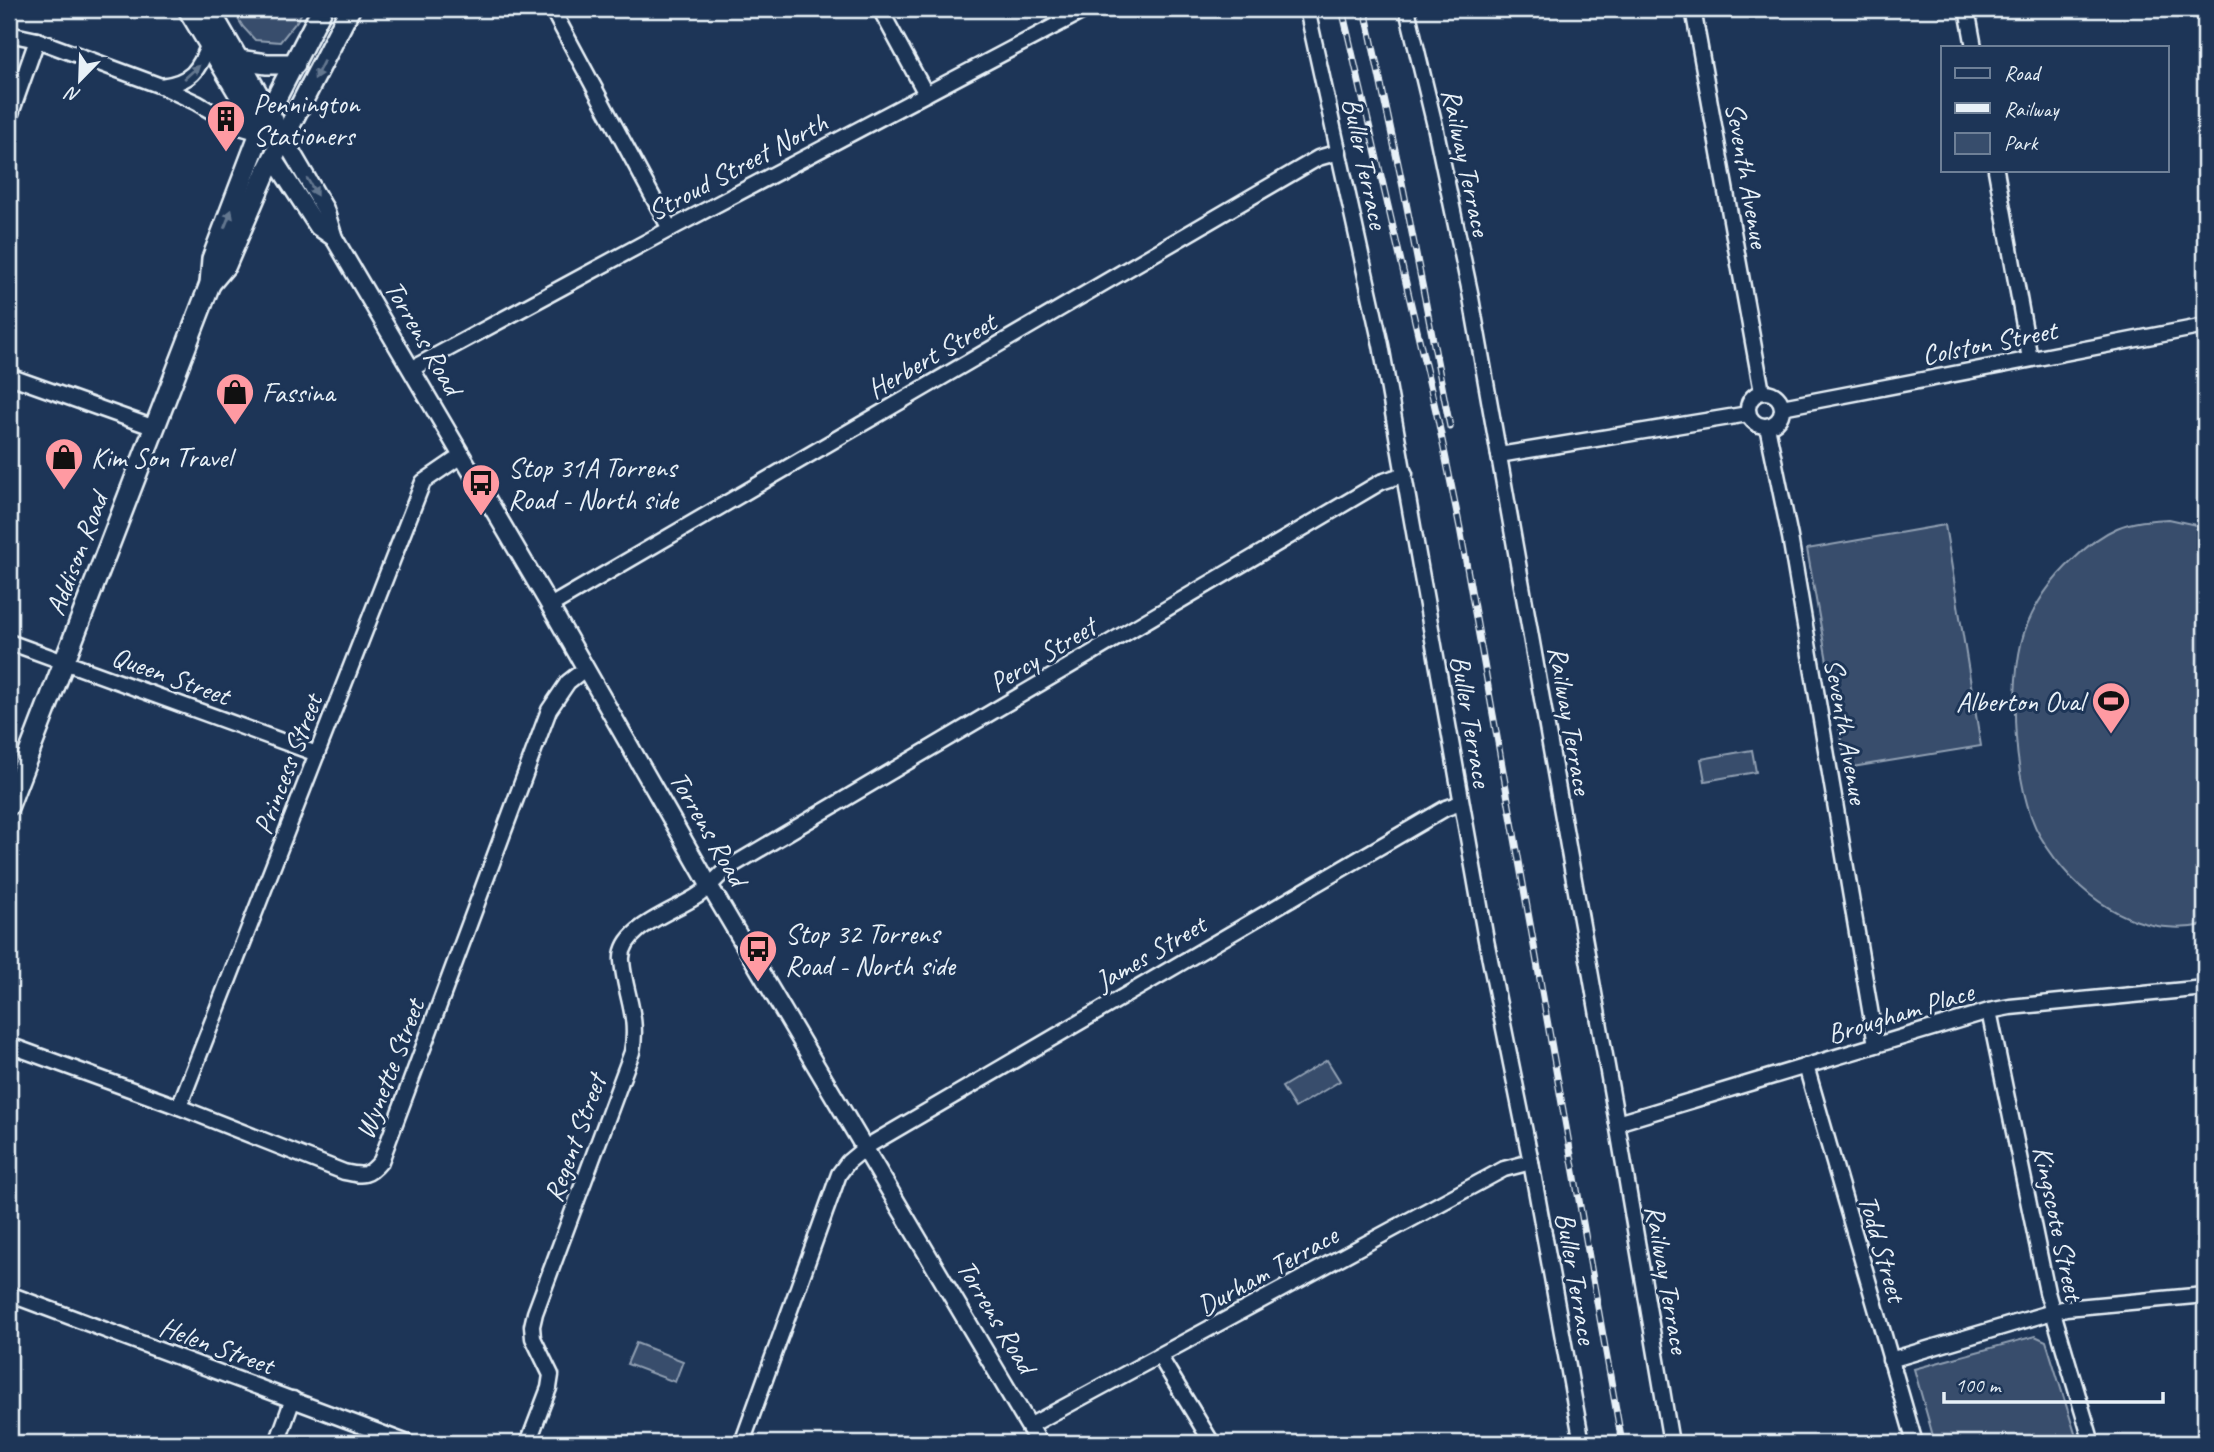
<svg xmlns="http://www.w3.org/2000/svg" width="2214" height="1452" font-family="Caveat,sans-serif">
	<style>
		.green { fill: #374d6c; stroke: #909fb2; stroke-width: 2 }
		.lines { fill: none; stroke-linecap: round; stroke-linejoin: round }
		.minor-casing { stroke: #e8f1f8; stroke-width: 19 }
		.tertiary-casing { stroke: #e8f1f8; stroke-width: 21 }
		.secondary-casing { stroke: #e8f1f8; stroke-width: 24 }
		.minor { stroke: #1d3557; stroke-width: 14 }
		.tertiary { stroke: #1d3557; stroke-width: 16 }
		.secondary { stroke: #1d3557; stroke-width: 19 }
		.rail-casing { stroke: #e8f1f8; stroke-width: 7 }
		.rail { stroke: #1d3557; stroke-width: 4.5; stroke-dasharray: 13; stroke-linecap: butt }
		.oneway { fill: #64778f }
		.labels { text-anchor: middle; stroke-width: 6; stroke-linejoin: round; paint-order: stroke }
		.poi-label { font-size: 28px; fill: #e8f1f8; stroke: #1d3557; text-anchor: start }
		.street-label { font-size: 28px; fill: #e8f1f8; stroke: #1d3557 }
	</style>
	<rect width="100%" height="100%" fill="#1d3557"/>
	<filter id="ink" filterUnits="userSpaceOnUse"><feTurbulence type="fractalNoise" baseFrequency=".0143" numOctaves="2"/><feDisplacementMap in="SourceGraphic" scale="14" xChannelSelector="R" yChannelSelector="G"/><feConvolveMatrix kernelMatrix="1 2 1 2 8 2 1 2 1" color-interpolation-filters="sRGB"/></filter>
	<g filter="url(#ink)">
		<g class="green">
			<path d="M 232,9 L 304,9 L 297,21 L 280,42 L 255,40 L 243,27 Z"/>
			<path d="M 2169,519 L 2205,527 L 2205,925 C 2134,939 2075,895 2040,836 C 2013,789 2008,684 2024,633 C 2034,605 2052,579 2074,559 C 2086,547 2101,535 2117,528 C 2133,521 2151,520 2169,519 Z"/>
			<path d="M 1945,525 L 1981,746 L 1846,768 L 1807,549 Z"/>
			<path d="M 1752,750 L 1756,772 L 1705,781 L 1701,759 Z"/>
			<path d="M 1327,1060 L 1340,1081 L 1295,1108 L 1282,1087 Z"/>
			<path d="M 2035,1336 L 2046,1341 L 2078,1443 L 1935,1443 L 1914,1369 Z"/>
			<path d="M 636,1343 L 683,1361 L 675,1382 L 627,1364 Z"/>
		</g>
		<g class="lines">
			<g class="minor-casing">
				<g id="minor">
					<path d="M 552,9 L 670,229"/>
					<path d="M 880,9 L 926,94"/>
					<path d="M 1307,9 L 1381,345 L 1486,940 L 1531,1162 L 1582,1443"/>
					<path d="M 1407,9 L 1435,126 L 1470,292 L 1617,1123 L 1671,1443"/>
					<path d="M 1693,9 L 1762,392"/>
					<path d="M 1967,9 L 1974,47"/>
					<path d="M 9,34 L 37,40 L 161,86 L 197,103 L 236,126 L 260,133"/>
					<path d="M 161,86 C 191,82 199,71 209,43"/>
					<path d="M 9,119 L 37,40"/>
					<path d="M 1996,170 L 2030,359"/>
					<path d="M 411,369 L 670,229 L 1087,9"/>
					<path d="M 9,376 L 155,428"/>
					<circle cx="1765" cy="409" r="17"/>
					<path d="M 1782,407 L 2205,326"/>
					<path d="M 1767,426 L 1790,537 L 1876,1045"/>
					<path d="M 1499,455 L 1748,414"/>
					<path d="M 550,606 L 1318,158 L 1339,152"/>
					<path d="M 9,642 L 317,754"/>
					<path d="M 1989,1011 L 2047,1292 L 2092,1443"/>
					<path d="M 9,1045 L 179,1107 L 344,1172 C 363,1176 368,1177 381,1161 L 549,710 L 568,682 L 586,668"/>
					<path d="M 1806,1066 L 1915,1443"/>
					<path d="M 179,1107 L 423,482 L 461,456"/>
					<path d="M 1617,1123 L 1989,1011 L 2010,1007 L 2205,988"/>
					<path d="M 9,1294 L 408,1443"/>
					<path d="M 1160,1357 L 1212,1443"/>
					<path d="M 1890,1360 L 2066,1308 L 2205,1295"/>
					<path d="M 1029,1426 L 1504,1169 L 1531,1162"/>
					<path d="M 277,1443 L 293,1399"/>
					<path d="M 528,1443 L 549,1388 L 551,1375 L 533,1338 L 532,1326 L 535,1313 L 632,1052 C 639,1016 625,995 622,961 C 619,927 677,911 700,894 C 710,887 718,876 728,868 L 1381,482 L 1405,474"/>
					<path d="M 742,1443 L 839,1174 L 848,1162 L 866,1147 L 1446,808 L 1461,803"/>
				</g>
			</g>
			<g class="tertiary-casing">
				<g id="tertiary">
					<path d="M 284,139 L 325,209 L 334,238 L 550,606 L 709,885 L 1039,1443"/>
					<path d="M 273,158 L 318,227 L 334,238"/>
				</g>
			</g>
			<g class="secondary-casing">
				<g id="secondary">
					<path d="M 188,9 L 245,104 L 263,138"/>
					<path d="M 209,9 L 273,120"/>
					<path d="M 238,60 L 267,64 L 295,64"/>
					<path d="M 210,284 L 226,265 L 265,174 L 350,9"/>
					<path d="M 9,805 L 210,284 L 212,259 L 260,133 L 269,112 L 322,9"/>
				</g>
			</g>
			<use href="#minor" class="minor"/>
			<use href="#tertiary" class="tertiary"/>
			<use href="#secondary" class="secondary"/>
			<g class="rail-casing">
				<g id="rail">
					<path d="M 1342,9 L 1438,420 L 1460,528 L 1622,1443"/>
					<path d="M 1365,9 L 1403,187 L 1450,427"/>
				</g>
			</g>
			<use href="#rail" class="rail"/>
		</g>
		<defs><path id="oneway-solid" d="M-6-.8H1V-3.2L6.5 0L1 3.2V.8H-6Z" transform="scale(1.75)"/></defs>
		<g class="oneway">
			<use href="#oneway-solid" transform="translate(319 70) rotate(117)"/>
			<use href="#oneway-solid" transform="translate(192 72) rotate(-42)"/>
			<use href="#oneway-solid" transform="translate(312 187) rotate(60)"/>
			<use href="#oneway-solid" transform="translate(228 219) rotate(-68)"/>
		</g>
	</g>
	<defs>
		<g id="building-pin" transform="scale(2.0125)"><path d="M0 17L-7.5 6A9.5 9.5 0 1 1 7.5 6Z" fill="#ff9aa2" stroke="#1d3557"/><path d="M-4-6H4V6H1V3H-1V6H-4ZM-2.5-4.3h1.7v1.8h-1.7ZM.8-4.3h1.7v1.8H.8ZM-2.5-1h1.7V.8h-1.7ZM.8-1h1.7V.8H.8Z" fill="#111"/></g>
		<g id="shop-pin" transform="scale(2.0125)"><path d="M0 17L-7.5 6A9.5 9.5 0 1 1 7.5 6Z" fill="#ff9aa2" stroke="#1d3557"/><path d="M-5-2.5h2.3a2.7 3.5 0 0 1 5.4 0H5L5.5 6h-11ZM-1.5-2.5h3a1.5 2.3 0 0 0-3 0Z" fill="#111"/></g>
		<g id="bus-pin" transform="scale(2.0125)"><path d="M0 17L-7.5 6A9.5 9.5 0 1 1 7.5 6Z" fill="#ff9aa2" stroke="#1d3557"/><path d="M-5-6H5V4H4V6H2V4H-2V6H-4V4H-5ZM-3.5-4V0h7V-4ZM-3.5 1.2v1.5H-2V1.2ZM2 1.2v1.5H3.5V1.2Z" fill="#111"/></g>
		<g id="stadium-pin" transform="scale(2.0125)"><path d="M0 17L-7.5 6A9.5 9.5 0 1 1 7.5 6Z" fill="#ff9aa2" stroke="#1d3557"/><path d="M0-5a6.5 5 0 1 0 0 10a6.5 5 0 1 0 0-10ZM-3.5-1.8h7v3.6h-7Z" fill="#111"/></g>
	</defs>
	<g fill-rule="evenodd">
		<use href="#building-pin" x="226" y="119"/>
		<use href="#shop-pin" x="235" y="392"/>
		<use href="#shop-pin" x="64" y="457"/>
		<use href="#bus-pin" x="481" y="483"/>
		<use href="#stadium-pin" x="2111" y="701"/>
		<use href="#bus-pin" x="758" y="949"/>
	</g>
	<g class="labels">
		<g class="poi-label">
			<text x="253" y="113">Pennington<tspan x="253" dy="32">Stationers</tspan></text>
			<text x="262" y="402">Fassina</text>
			<text x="91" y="467">Kim Son Travel</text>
			<text x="508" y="477">Stop 31A Torrens<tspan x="508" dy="32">Road - North side</tspan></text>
			<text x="2084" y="711" text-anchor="end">Alberton Oval</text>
			<text x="785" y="943">Stop 32 Torrens<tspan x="785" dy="32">Road - North side</tspan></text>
		</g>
		<g class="street-label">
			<text transform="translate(1467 162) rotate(78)" y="10">Railway Terrace</text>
			<text transform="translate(1366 163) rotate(78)" y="10">Buller Terrace</text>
			<text transform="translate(737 166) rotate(-28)" y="10">Stroud Street North</text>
			<text transform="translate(1748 175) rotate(80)" y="10">Seventh Avenue</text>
			<text transform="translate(424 337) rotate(60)" y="10">Torrens Road</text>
			<text transform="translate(1989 342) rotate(-11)" y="10">Colston Street</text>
			<text transform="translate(931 355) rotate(-30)" y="10">Herbert Street</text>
			<text transform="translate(76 554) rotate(-69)" y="10">Addison Road</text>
			<text transform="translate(1042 654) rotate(-31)" y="10">Percy Street</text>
			<text transform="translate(171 675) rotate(20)" y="10">Queen Street</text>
			<text transform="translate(1571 720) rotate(80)" y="10">Railway Terrace</text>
			<text transform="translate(1472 721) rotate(80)" y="10">Buller Terrace</text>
			<text transform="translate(1847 731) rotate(80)" y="10">Seventh Avenue</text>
			<text transform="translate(287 764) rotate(-69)" y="10">Princess Street</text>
			<text transform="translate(709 828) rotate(60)" y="10">Torrens Road</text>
			<text transform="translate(1150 952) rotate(-30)" y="10">James Street</text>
			<text transform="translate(1900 1012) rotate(-17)" y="10">Brougham Place</text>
			<text transform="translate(389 1069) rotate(-69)" y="10">Wynette Street</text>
			<text transform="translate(574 1138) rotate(-70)" y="10">Regent Street</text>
			<text transform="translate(2059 1223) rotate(78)" y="10">Kingscote Street</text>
			<text transform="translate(1883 1248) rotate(74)" y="10">Todd Street</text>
			<text transform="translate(1267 1270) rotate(-29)" y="10">Durham Terrace</text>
			<text transform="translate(1577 1278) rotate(80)" y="10">Buller Terrace</text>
			<text transform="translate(1668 1279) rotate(80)" y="10">Railway Terrace</text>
			<text transform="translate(997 1316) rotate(59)" y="10">Torrens Road</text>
			<text transform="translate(217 1345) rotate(20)" y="10">Helen Street</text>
		</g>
	</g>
	<rect width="2214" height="1452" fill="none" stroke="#1d3557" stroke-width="35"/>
	<rect x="18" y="18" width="2179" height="1417" fill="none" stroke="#e8f1f8" stroke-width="2.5" filter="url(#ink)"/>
	<rect x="1941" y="46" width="228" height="126" fill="#1d3557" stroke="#6e8097" stroke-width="2"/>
	<rect x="1955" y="68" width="35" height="10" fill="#1d3557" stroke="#6e8097" stroke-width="2"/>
	<text x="2004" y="80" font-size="21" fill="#e8f1f8">Road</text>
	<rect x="1955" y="103" width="35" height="10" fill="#e8f1f8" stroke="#6e8097" stroke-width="2"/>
	<text x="2004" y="116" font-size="21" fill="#e8f1f8">Railway</text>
	<rect x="1955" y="133" width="35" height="21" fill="#374d6c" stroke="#6e8097" stroke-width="2"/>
	<text x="2004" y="150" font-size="21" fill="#e8f1f8">Park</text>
	<g transform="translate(80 80) rotate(203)" stroke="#1d3557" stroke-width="5" paint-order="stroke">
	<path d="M0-5L12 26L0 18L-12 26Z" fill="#e8f1f8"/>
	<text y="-10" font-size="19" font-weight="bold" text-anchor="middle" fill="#e8f1f8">N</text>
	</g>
	<path d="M1944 1392v10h219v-10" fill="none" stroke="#e8f1f8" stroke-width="3.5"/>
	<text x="1955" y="1392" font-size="21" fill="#e8f1f8" stroke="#1d3557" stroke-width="5" paint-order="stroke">100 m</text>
</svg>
